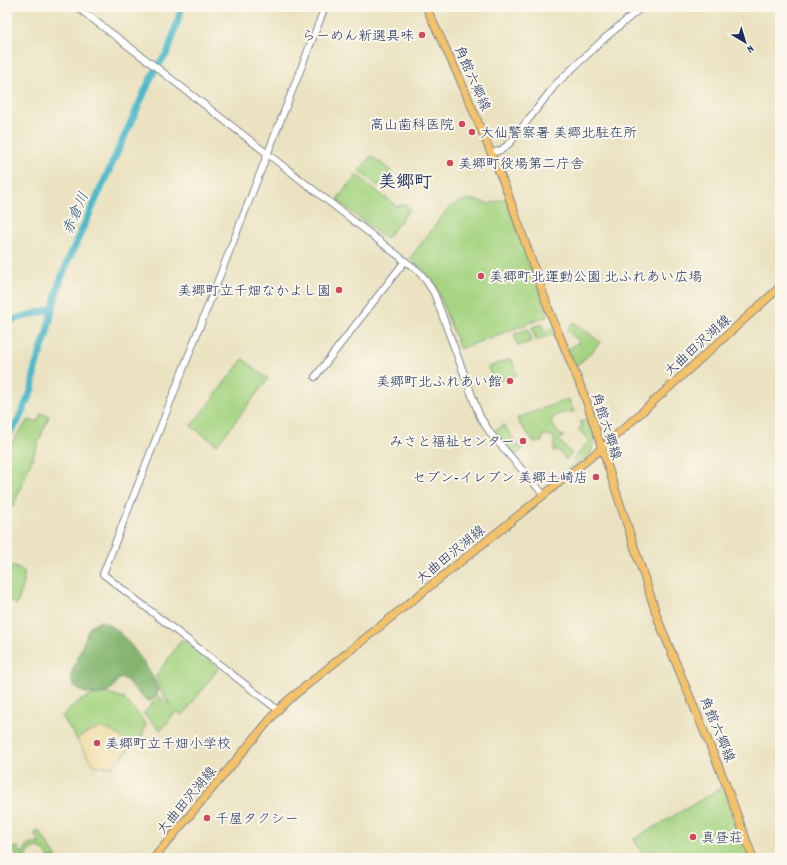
<svg xmlns="http://www.w3.org/2000/svg" width="787" height="865" font-family="Dekko,'Klee One',sans-serif">
	<style>
		.green { fill: #a6d482; stroke: #608270 }
		.forest { fill: #84b670; stroke: #507267 }
		.sand { fill: #eeda9e; stroke: #84847e }
		.lines { fill: none; stroke-linecap: round; stroke-linejoin: round }
		.river { stroke: #4eb9ca; stroke-width: 7 }
		.minor-casing { stroke: #82888f; stroke-width: 8 }
		.major-casing { stroke: #82888f; stroke-width: 9 }
		.minor { stroke: #fff; stroke-width: 6 }
		.major { stroke: #f3c26a; stroke-width: 7 }
		.poi-dot { fill: #d1495b; stroke: #fbf7ec; stroke-width: 1.5 }
		.labels { text-anchor: middle; stroke-width: 4; stroke-linejoin: round; paint-order: stroke }
		.poi-label { font-size: 14px; fill: #1b2f5e; stroke: #fbf7ec; text-anchor: end }
		.street-label { font-size: 14px; fill: #1b2f5e; stroke: #fbf7ec }
		.water-label { font-size: 15px; font-style: italic; fill: #2a587e; stroke: #fbf7ec }
		.district-label { font-size: 18px; font-weight: bold; fill: #1b2f5e; stroke: #fbf7ec }
	</style>
	<rect width="100%" height="100%" fill="#fbf7ec"/>
	<filter id="ink" filterUnits="userSpaceOnUse"><feTurbulence type="fractalNoise" baseFrequency=".025" numOctaves="2"/><feDisplacementMap in="SourceGraphic" scale="8" xChannelSelector="R" yChannelSelector="G"/><feConvolveMatrix kernelMatrix="1 2 1 2 8 2 1 2 1" color-interpolation-filters="sRGB"/></filter>
	<filter id="wash" filterUnits="userSpaceOnUse"><feTurbulence type="fractalNoise" baseFrequency=".012" numOctaves="4" result="noise"/><feDisplacementMap in="SourceGraphic" scale="16" xChannelSelector="R" yChannelSelector="G"/><feGaussianBlur stdDeviation="0.9" result="paint"/><feColorMatrix in="noise" values="0 0 0 0 0 0 0 0 0 0 0 0 0 0 0 0 0 1.4 0 .05"/><feComposite in="paint" operator="in"/></filter>
	<g filter="url(#wash)">
		<rect width="100%" height="100%" fill="#eae2c0"/>
		<g class="green">
			<path d="M 371,156 L 390,170 L 391,172 L 379,186 L 378,186 L 360,172 L 360,170 Z"/>
			<path d="M 357,175 L 396,206 L 405,205 L 410,209 L 386,239 L 339,202 L 338,198 Z"/>
			<path d="M 506,198 L 548,316 L 460,349 L 435,284 L 426,273 L 410,258 L 449,207 L 460,202 L 467,200 L 474,200 L 489,204 Z"/>
			<path d="M 574,322 L 600,342 L 592,352 L 575,367 L 567,350 L 579,342 L 567,330 Z"/>
			<path d="M 542,324 L 544,331 L 552,328 L 554,334 L 536,340 L 532,327 Z"/>
			<path d="M 528,329 L 532,341 L 518,346 L 514,334 Z"/>
			<path d="M 243,359 L 268,379 L 217,445 L 191,426 Z"/>
			<path d="M 510,359 L 510,361 L 512,360 L 517,375 L 494,383 L 488,367 Z"/>
			<path d="M 569,399 L 574,412 C 565,412 555,413 551,422 L 558,433 L 564,436 L 559,440 L 572,454 L 566,460 L 558,450 L 554,452 L 554,436 L 543,435 L 542,442 L 534,442 L 519,423 L 517,418 Z"/>
			<path d="M 41,413 L 49,416 L 13,507 L 7,505 L 7,449 L 28,420 L 37,422 Z"/>
			<path d="M 588,419 L 595,438 L 591,453 L 569,471 L 567,469 L 576,463 L 573,459 L 590,440 L 578,429 L 582,427 L 580,422 Z"/>
			<path d="M 504,425 L 520,449 L 522,448 L 523,449 L 515,456 L 495,431 Z"/>
			<path d="M 9,565 L 24,571 L 24,583 L 17,605 L 8,599 L 7,597 L 7,566 Z"/>
			<path d="M 182,639 L 219,668 L 182,716 L 177,711 L 161,730 L 143,714 L 159,696 L 170,705 L 161,691 L 156,676 Z"/>
			<path d="M 108,693 L 123,698 L 136,711 L 146,725 L 142,736 L 112,767 L 93,765 L 62,716 L 76,703 L 92,695 Z"/>
			<path d="M 721,788 L 726,791 L 751,858 L 645,858 L 634,839 Z"/>
			<path d="M 39,831 L 57,858 L 49,858 C 44,850 39,844 30,850 L 26,858 L 18,858 L 12,849 L 17,846 L 22,854 L 28,845 L 40,843 L 34,834 Z"/>
		</g>
		<path class="forest" d="M 101,621 C 108,624 114,628 120,633 C 129,641 156,677 158,689 C 158,695 155,699 150,701 L 144,699 L 125,679 L 122,678 L 117,680 C 116,683 114,688 110,690 C 96,698 70,694 71,674 L 89,629 L 92,625 Z"/>
		<path class="sand" d="M 101,728 C 117,732 120,735 130,748 L 112,767 L 93,765 L 77,740 L 84,734 Z"/>
		<g class="lines">
			<g class="river">
				<path d="M 7,321 L 52,309"/>
				<path d="M 7,436 L 17,423 L 32,389 L 35,368 L 46,336 L 58,287 L 67,263 L 150,80 L 156,68 L 168,52 L 182,7"/>
			</g>
		</g>
	</g>
	<g filter="url(#ink)">
		<g class="lines">
			<g class="minor-casing">
				<g id="minor">
					<path d="M 77,7 L 152,64 L 418,271 L 425,279 L 434,293 L 480,417 L 491,434 L 544,495"/>
					<path d="M 492,153 L 501,150 L 510,143 L 556,84 L 605,38 L 642,7"/>
					<path d="M 315,377 L 405,261"/>
					<path d="M 278,710 L 103,574 L 325,7"/>
				</g>
			</g>
			<g class="major-casing">
				<g id="major">
					<path d="M 426,7 L 459,77 L 507,191 L 549,310 L 585,397 L 659,622 L 725,782 L 753,858"/>
					<path d="M 154,858 L 278,710 L 287,701 L 601,449 L 780,287"/>
				</g>
			</g>
			<use href="#minor" class="minor"/>
			<use href="#major" class="major"/>
		</g>
	</g>
	<g class="poi-dot">
		<circle cx="422" cy="35" r="4"/>
		<circle cx="462" cy="124" r="4"/>
		<circle cx="472" cy="132" r="4"/>
		<circle cx="450" cy="163" r="4"/>
		<circle cx="481" cy="276" r="4"/>
		<circle cx="339" cy="290" r="4"/>
		<circle cx="510" cy="381" r="4"/>
		<circle cx="523" cy="441" r="4"/>
		<circle cx="596" cy="477" r="4"/>
		<circle cx="97" cy="743" r="4"/>
		<circle cx="207" cy="818" r="4"/>
		<circle cx="693" cy="837" r="4"/>
	</g>
	<g class="labels">
		<g class="poi-label">
			<text x="414" y="40">らーめん新選具味</text>
			<text x="454" y="129">高山歯科医院</text>
			<text x="480" y="137" text-anchor="start">大仙警察署 美郷北駐在所</text>
			<text x="458" y="168" text-anchor="start">美郷町役場第二庁舎</text>
			<text x="489" y="281" text-anchor="start">美郷町北運動公園 北ふれあい広場</text>
			<text x="331" y="295">美郷町立千畑なかよし園</text>
			<text x="502" y="386">美郷町北ふれあい館</text>
			<text x="515" y="446">みさと福祉センター</text>
			<text x="588" y="482">セブン-イレブン 美郷土崎店</text>
			<text x="105" y="748" text-anchor="start">美郷町立千畑小学校</text>
			<text x="215" y="823" text-anchor="start">千屋タクシー</text>
			<text x="701" y="842" text-anchor="start">真昼荘</text>
		</g>
		<g class="street-label">
			<text transform="translate(473 78) rotate(66)" y="5">角館六郷線</text>
			<text transform="translate(697 345) rotate(-42)" y="5">大曲田沢湖線</text>
			<text transform="translate(607 426) rotate(72)" y="5">角館六郷線</text>
			<text transform="translate(450 554) rotate(-39)" y="5">大曲田沢湖線</text>
			<text transform="translate(718 729) rotate(67)" y="5">角館六郷線</text>
			<text transform="translate(186 800) rotate(-50)" y="5">大曲田沢湖線</text>
		</g>
		<g class="water-label">
			<text transform="translate(75 213) rotate(-66)" y="5">赤倉川</text>
		</g>
		<g class="district-label">
			<text x="405" y="187">美郷町</text>
		</g>
	</g>
	<rect width="787" height="865" fill="none" stroke="#fbf7ec" stroke-width="24"/>
	<g transform="translate(745 42) rotate(142)" stroke="#fbf7ec" stroke-width="3" paint-order="stroke">
	<path d="M0-3L7 15L0 10L-7 15Z" fill="#1b2f5e"/>
	<text y="-6" font-size="11" font-weight="bold" text-anchor="middle" fill="#1b2f5e">N</text>
	</g>
</svg>
